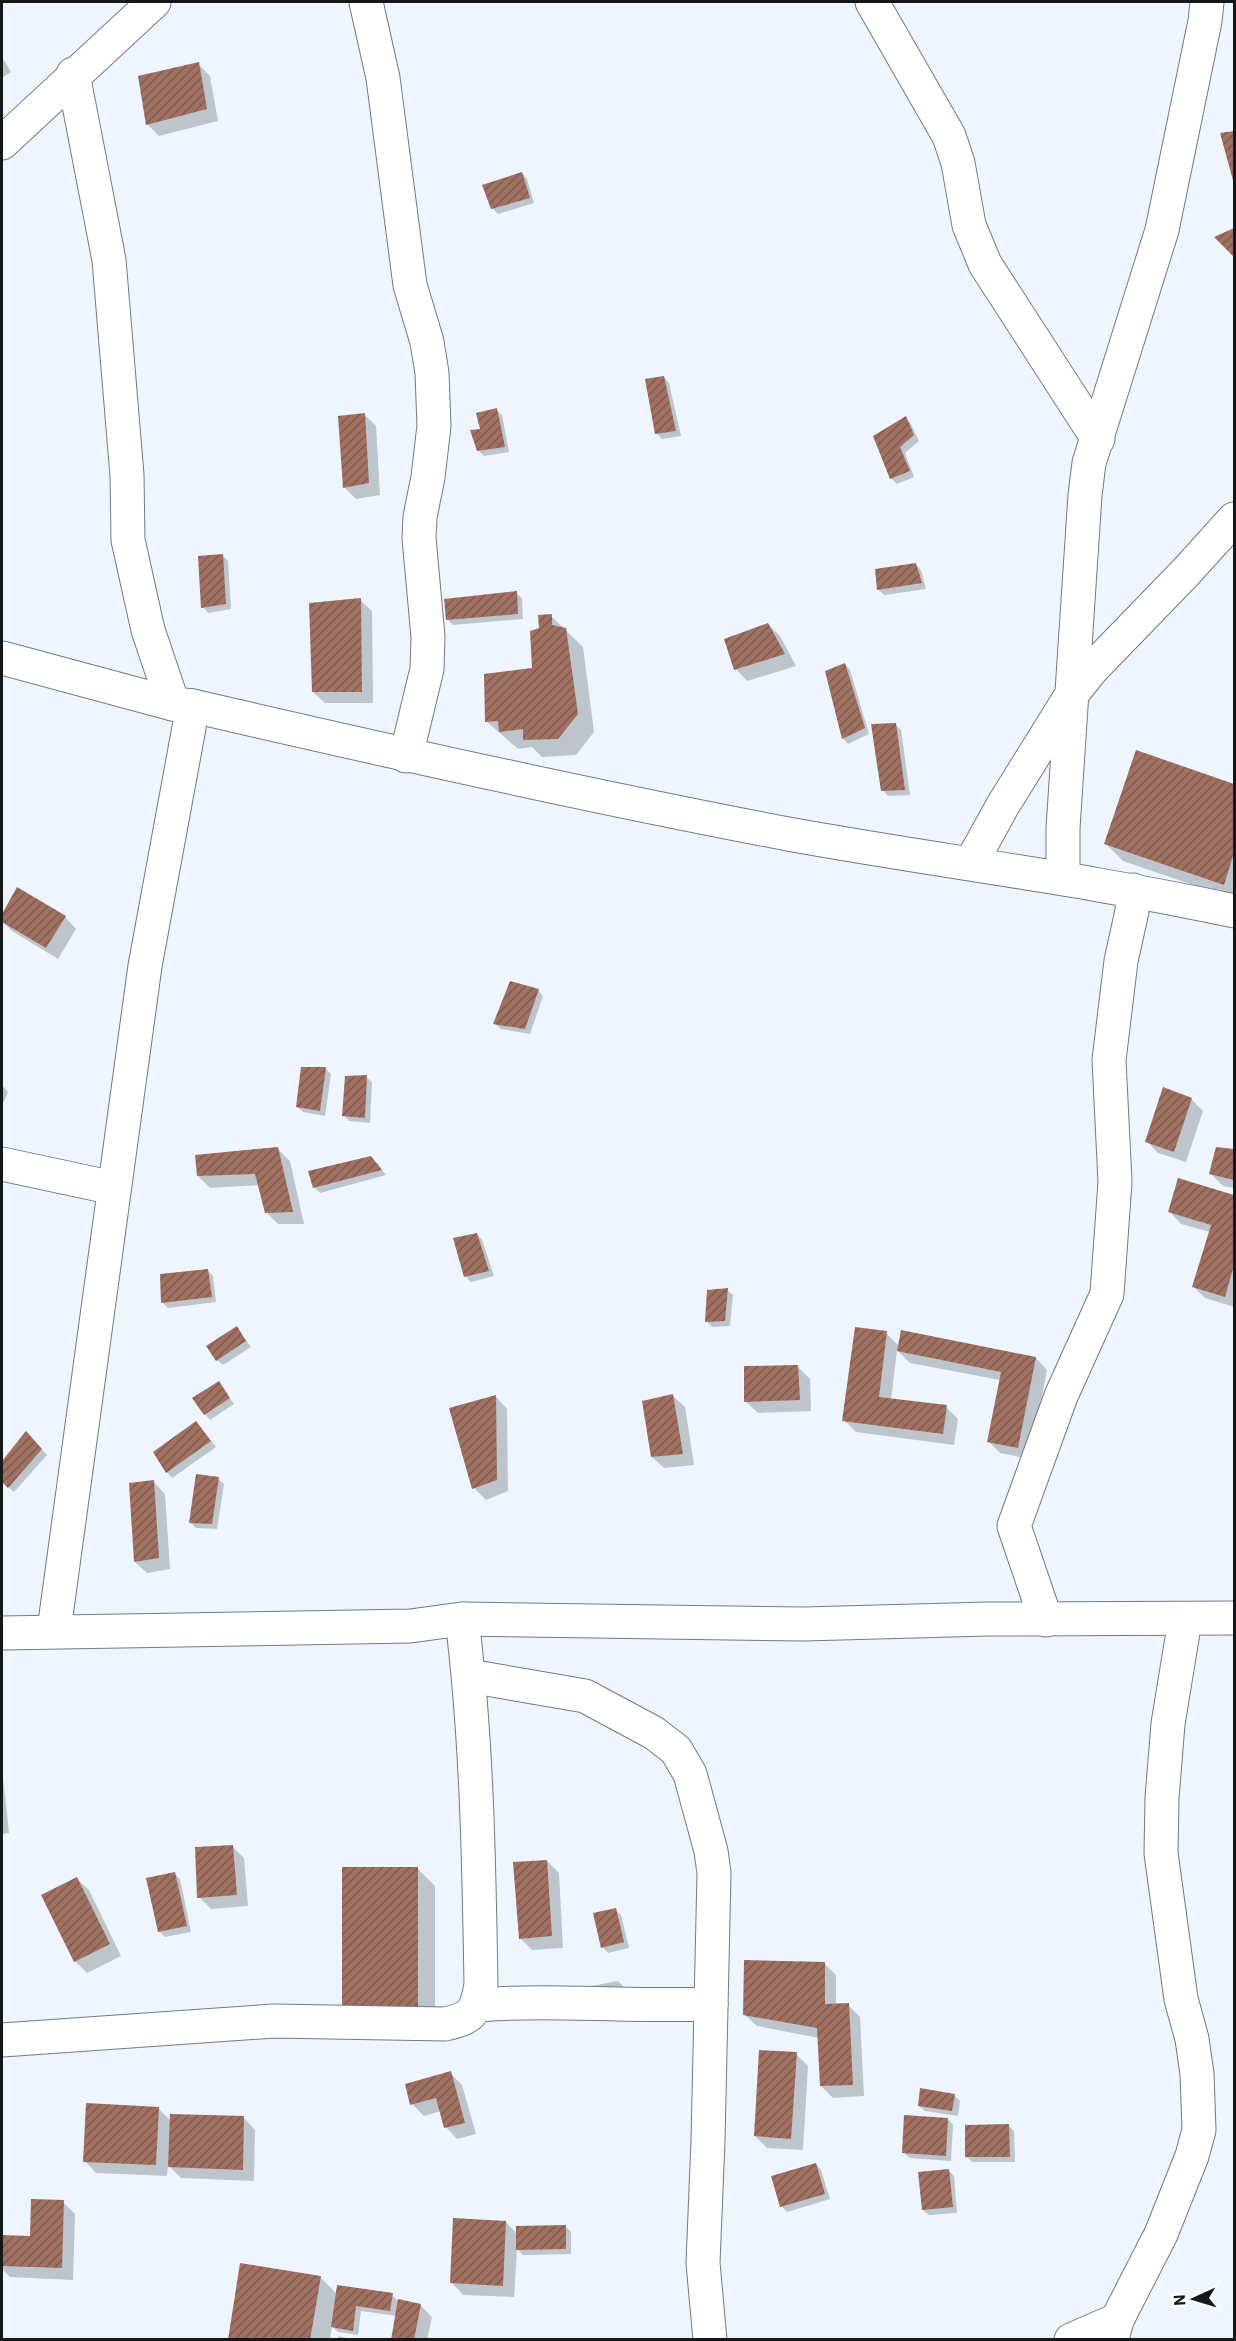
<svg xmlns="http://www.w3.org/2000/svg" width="1236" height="2341" font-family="'IBM Plex Sans',sans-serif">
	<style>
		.shadow { fill: #0003 }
		.building { fill: url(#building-hatch) }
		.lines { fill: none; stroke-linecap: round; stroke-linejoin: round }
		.minor-casing { stroke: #737982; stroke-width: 35 }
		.tertiary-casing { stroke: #737982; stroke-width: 35 }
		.minor { stroke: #fff; stroke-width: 33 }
		.tertiary { stroke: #fff; stroke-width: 33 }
	</style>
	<defs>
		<pattern id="building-hatch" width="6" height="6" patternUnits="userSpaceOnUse" patternTransform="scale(1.5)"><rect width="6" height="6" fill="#a07061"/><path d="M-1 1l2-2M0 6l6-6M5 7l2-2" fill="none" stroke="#815b4f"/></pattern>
	</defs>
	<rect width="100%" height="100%" fill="#eef5ff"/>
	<g class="shadow">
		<path d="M 2,57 L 11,72 L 2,78 Z"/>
		<path d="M 198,64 L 210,76 L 218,121 L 159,136 L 147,124 Z"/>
		<path d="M 1234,133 L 1234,181 L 1221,134 Z"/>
		<path d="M 522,173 L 527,179 L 534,203 L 498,214 L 492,208 Z"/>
		<path d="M 664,377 L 669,383 L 681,436 L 662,439 L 657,433 Z"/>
		<path d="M 496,410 L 502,415 L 509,452 L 484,456 L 478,450 L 481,431 Z"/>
		<path d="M 364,414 L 376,426 L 380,495 L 356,499 L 344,487 Z"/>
		<path d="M 906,418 L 911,424 L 919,441 L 905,453 L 914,477 L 897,484 L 891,478 Z"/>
		<path d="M 222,555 L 228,561 L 231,609 L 208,613 L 203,607 Z"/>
		<path d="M 916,565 L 921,570 L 926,589 L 884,595 L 878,589 Z"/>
		<path d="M 516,593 L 522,598 L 523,619 L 453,625 L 447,619 Z"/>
		<path d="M 360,600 L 372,611 L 373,703 L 325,703 L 313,692 Z"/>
		<path d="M 551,616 L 583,647 L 594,732 L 576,755 L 542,757 L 532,747 L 518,749 L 486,721 L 534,669 L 541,629 Z"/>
		<path d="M 768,624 L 780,636 L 796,666 L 747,681 L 736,669 Z"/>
		<path d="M 845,664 L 850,670 L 869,734 L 848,744 L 843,738 Z"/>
		<path d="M 895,724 L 901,730 L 910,795 L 888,796 L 883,790 Z"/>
		<path d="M 1137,752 L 1234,785 L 1234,899 L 1123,861 L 1106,844 Z"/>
		<path d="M 17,889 L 65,917 L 76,929 L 58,959 L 12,931 L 2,921 L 2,917 Z"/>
		<path d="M 538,990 L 543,996 L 530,1034 L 501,1029 L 495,1024 Z"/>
		<path d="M 326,1069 L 331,1074 L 325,1116 L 303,1112 L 297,1107 Z"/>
		<path d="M 366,1077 L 372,1082 L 370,1123 L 349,1121 L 344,1115 Z"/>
		<path d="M 2,1085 L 8,1092 L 2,1106 Z"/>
		<path d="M 1191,1099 L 1203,1111 L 1186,1162 L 1158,1153 L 1147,1141 Z"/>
		<path d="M 1217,1148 L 1234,1151 L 1234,1188 L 1223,1186 L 1211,1174 Z"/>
		<path d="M 278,1149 L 290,1161 L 304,1224 L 278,1224 L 266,1212 L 260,1185 L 210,1188 L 198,1176 Z"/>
		<path d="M 377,1163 L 386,1175 L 320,1193 L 314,1187 Z"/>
		<path d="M 1179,1180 L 1234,1197 L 1234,1307 L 1205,1298 L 1194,1287 L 1210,1232 L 1181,1224 L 1170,1212 Z"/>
		<path d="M 477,1234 L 482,1240 L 494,1276 L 471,1282 L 465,1276 Z"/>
		<path d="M 208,1271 L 213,1276 L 216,1302 L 168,1308 L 162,1302 Z"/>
		<path d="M 727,1290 L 733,1295 L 730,1326 L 712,1327 L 707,1322 Z"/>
		<path d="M 237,1328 L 251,1347 L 223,1365 L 217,1360 Z"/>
		<path d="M 886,1333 L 899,1346 L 1036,1358 L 1047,1370 L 1030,1459 L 1000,1453 L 988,1441 L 1000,1380 L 910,1363 L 897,1350 L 891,1400 L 946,1407 L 958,1419 L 954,1445 L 856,1432 L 844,1420 Z"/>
		<path d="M 798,1367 L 810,1379 L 811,1411 L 758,1413 L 746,1402 Z"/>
		<path d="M 219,1383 L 234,1404 L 210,1420 L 205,1414 Z"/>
		<path d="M 673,1396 L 685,1407 L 694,1465 L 664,1468 L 652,1457 Z"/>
		<path d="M 496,1397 L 507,1409 L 508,1491 L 486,1500 L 474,1488 Z"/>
		<path d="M 201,1428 L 216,1447 L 172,1478 L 167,1472 Z"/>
		<path d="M 26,1433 L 47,1455 L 14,1492 L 2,1481 L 2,1464 Z"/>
		<path d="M 218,1479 L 224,1484 L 217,1529 L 196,1528 L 190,1522 Z"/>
		<path d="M 154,1482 L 165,1494 L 170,1569 L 147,1573 L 135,1562 Z"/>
		<path d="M 2,1768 L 9,1833 L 2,1834 Z"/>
		<path d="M 232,1846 L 244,1858 L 248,1906 L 211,1909 L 199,1897 Z"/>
		<path d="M 547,1861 L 559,1873 L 563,1948 L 532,1950 L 520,1938 Z"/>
		<path d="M 418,1869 L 435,1886 L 435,2025 L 361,2024 Z"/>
		<path d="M 175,1874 L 180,1879 L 191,1932 L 165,1937 L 159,1931 Z"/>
		<path d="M 77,1879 L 89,1890 L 121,1956 L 87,1973 L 75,1961 Z"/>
		<path d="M 615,1910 L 621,1915 L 629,1948 L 608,1953 L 603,1947 Z"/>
		<path d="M 824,1963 L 836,1975 L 836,2005 L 848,2005 L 860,2017 L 864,2096 L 833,2098 L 821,2086 L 819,2038 L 757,2026 L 745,2015 Z"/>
		<path d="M 618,1981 L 623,1986 L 628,2011 L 581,2020 L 576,2015 L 571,1990 Z"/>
		<path d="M 796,2054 L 808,2066 L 803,2150 L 767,2148 L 755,2136 Z"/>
		<path d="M 450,2073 L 462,2085 L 476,2134 L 457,2139 L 446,2127 L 441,2111 L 424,2116 L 412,2104 Z"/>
		<path d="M 954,2095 L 960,2101 L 958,2116 L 925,2111 L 919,2106 Z"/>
		<path d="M 158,2108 L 171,2121 L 244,2118 L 255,2130 L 254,2181 L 181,2178 L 168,2165 L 167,2176 L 96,2173 L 85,2161 Z"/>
		<path d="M 948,2119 L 953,2125 L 951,2161 L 910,2158 L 904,2153 Z"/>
		<path d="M 1009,2126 L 1014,2131 L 1015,2162 L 972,2162 L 967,2157 Z"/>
		<path d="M 816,2164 L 821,2170 L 830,2199 L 787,2212 L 781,2206 Z"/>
		<path d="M 948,2170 L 954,2176 L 957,2213 L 929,2215 L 923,2210 Z"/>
		<path d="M 63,2202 L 75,2214 L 73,2280 L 10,2277 L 2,2269 L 2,2236 L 31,2237 Z"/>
		<path d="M 506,2222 L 517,2234 L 565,2226 L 571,2232 L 571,2254 L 523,2255 L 517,2249 L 514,2297 L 463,2295 L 452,2283 Z"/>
		<path d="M 320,2277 L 337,2294 L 392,2295 L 398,2301 L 420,2305 L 432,2317 L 427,2340 L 392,2340 L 397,2316 L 361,2311 L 358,2335 L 338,2332 L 332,2326 L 330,2340 L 230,2340 Z"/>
		<path d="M 338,2336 L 356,2340 L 338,2340 Z"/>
	</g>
	<g class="building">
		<path d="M 199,62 L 207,109 L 146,125 L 138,76 Z"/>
		<path d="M 1234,131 L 1234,184 L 1220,133 Z"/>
		<path d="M 522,172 L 530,198 L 491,209 L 482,185 Z"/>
		<path d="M 1234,228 L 1234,257 L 1214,237 Z"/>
		<path d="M 664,376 L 676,431 L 655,434 L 645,379 Z"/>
		<path d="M 497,408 L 505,447 L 477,451 L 470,430 L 480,429 L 476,413 Z"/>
		<path d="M 365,413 L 369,483 L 343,488 L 338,416 Z"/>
		<path d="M 906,416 L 914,435 L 900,447 L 910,471 L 890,479 L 873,436 Z"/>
		<path d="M 223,554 L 226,604 L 201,608 L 198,556 Z"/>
		<path d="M 916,563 L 922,583 L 877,590 L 875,569 Z"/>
		<path d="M 517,591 L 518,614 L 446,620 L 444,599 Z"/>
		<path d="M 361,598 L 362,692 L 312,692 L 309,603 Z"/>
		<path d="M 552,614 L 552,625 L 566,628 L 578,714 L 558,739 L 523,740 L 523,729 L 499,732 L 498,721 L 485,722 L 484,674 L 532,668 L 530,631 L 539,628 L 538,615 Z"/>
		<path d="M 768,623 L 785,654 L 734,670 L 724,639 Z"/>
		<path d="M 845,663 L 865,728 L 842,739 L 825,671 Z"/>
		<path d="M 896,723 L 905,790 L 881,791 L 871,724 Z"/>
		<path d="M 1136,750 L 1234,784 L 1234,853 L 1224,885 L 1104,844 Z"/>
		<path d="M 17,887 L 66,916 L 46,948 L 2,922 L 2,914 Z"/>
		<path d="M 510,981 L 539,989 L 525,1029 L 493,1024 Z"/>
		<path d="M 301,1067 L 326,1067 L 320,1111 L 296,1107 Z"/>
		<path d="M 367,1075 L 365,1118 L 342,1116 L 345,1076 Z"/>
		<path d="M 1163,1087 L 1192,1098 L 1174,1152 L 1145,1142 Z"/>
		<path d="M 278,1147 L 293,1212 L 265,1213 L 255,1174 L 197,1176 L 195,1155 Z"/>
		<path d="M 1216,1147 L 1234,1149 L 1234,1180 L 1209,1174 Z"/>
		<path d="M 371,1156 L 382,1170 L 313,1188 L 308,1171 Z"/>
		<path d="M 1178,1178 L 1234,1195 L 1234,1265 L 1225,1297 L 1192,1287 L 1211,1225 L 1168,1212 Z"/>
		<path d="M 477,1233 L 489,1271 L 464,1277 L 453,1238 Z"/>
		<path d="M 208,1269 L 212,1297 L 161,1303 L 160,1274 Z"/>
		<path d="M 728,1288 L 725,1321 L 705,1322 L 707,1290 Z"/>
		<path d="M 237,1326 L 246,1341 L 216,1361 L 206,1346 Z"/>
		<path d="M 855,1327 L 887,1331 L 879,1397 L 947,1405 L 943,1434 L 842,1421 Z"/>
		<path d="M 901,1330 L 1036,1357 L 1018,1448 L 987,1442 L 1001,1372 L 897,1351 Z"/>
		<path d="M 798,1365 L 800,1400 L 744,1402 L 744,1366 Z"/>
		<path d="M 219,1381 L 230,1398 L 204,1415 L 192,1398 Z"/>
		<path d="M 673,1394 L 683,1454 L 651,1457 L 642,1401 Z"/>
		<path d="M 496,1395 L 497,1480 L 472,1489 L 449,1408 Z"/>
		<path d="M 196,1421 L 211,1441 L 166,1473 L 153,1452 Z"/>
		<path d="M 26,1431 L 42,1449 L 8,1488 L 2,1482 L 2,1461 Z"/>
		<path d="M 196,1474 L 219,1477 L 212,1524 L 189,1523 Z"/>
		<path d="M 154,1480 L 159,1558 L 134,1562 L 129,1483 Z"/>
		<path d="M 233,1845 L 237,1895 L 197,1898 L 195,1847 Z"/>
		<path d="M 547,1860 L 552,1936 L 519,1939 L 513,1862 Z"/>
		<rect x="342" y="1867" width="76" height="141"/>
		<path d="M 175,1872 L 187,1926 L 158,1932 L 146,1878 Z"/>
		<path d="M 77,1877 L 110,1944 L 74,1962 L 41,1895 Z"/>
		<path d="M 616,1908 L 624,1942 L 601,1948 L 593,1913 Z"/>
		<path d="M 744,1960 L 825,1962 L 825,2004 L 849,2003 L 853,2085 L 820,2086 L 817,2028 L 743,2015 Z"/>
		<path d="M 759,2050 L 797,2052 L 791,2139 L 754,2136 Z"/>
		<path d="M 451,2071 L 465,2123 L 444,2128 L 436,2098 L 410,2105 L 405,2084 Z"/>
		<path d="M 920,2088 L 955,2094 L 952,2111 L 918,2106 Z"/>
		<path d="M 86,2103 L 159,2107 L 156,2165 L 83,2162 Z"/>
		<path d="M 170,2114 L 244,2116 L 243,2170 L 168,2167 Z"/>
		<path d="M 904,2115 L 948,2118 L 946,2156 L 902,2153 Z"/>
		<path d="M 1009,2124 L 1010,2157 L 965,2157 L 965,2125 Z"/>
		<path d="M 816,2163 L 825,2194 L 780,2207 L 771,2176 Z"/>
		<path d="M 949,2169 L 953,2207 L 922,2210 L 918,2172 Z"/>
		<path d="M 31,2199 L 64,2200 L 62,2268 L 2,2266 L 2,2235 L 30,2236 Z"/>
		<path d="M 453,2218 L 506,2221 L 503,2286 L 450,2283 Z"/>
		<path d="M 566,2225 L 566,2249 L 516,2250 L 516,2226 Z"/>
		<path d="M 240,2263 L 321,2276 L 310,2340 L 228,2340 Z"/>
		<path d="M 337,2285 L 393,2293 L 390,2311 L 356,2306 L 353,2331 L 331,2327 Z"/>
		<path d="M 398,2299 L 421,2304 L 414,2340 L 391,2340 Z"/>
	</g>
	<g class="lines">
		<g class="minor-casing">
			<g id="minor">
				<path d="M 366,2 L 383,78 L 410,285 L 427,342 L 432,373 L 434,426 L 428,477 L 420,517 L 419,538 L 428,637 L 427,669 L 406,756"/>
				<path d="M 872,2 L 949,136 L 958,163 L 969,225 L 985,264 L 1098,439"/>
				<path d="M 73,74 L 109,260 L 127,475 L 128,540 L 148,630 L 173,704"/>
				<path d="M 2,143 L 154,2"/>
				<path d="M 971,863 L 1003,805 L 1072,694 L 1093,668 L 1186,572 L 1234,519"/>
				<path d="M 1063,877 L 1063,828 L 1085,495 L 1089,463 L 1162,230 L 1205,21 L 1207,2"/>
				<path d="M 2,1164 L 114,1188"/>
				<path d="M 1046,1620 L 1014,1526 L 1061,1396 L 1107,1294 L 1115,1182 L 1109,1060 L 1121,961 L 1132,911 L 1133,890"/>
				<path d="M 54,1630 L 145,966 L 193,706"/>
				<path d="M 469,1676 L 585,1696 L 654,1733 L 676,1750 L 690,1774 L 711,1851 L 714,1873 L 708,2141 L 703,2263 L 710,2340"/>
				<path d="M 477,2005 C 555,1999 633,2007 711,2004"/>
				<path d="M 2,2040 L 274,2021 L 445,2024 C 473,2018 476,2012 481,1985 C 479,1863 477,1741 462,1619"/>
				<path d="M 1071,2340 L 1117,2320"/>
				<path d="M 1112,2340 L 1117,2320 L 1161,2234 L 1192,2156 L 1199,2130 L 1197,2074 L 1192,2039 L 1181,1999 L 1161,1853 L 1162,1798 L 1168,1724 L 1185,1620"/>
			</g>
		</g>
		<g class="tertiary-casing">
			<g id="tertiary">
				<path d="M 2,658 L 173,704 L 193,706 C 391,752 589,796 788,834 C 937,861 1087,879 1234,911"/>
				<path d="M 2,1633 L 410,1626 L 462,1619 L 804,1624 L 988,1619 L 1234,1618"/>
			</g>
		</g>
		<use href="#minor" class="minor"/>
		<use href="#tertiary" class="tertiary"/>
	</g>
	<rect width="1236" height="2341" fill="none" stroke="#15171b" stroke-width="6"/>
	<g transform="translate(1194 2299) rotate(266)" stroke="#ffffff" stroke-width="4.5" paint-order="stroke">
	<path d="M0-4.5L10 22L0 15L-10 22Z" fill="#15171b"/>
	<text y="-9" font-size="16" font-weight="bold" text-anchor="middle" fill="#15171b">N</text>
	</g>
</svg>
